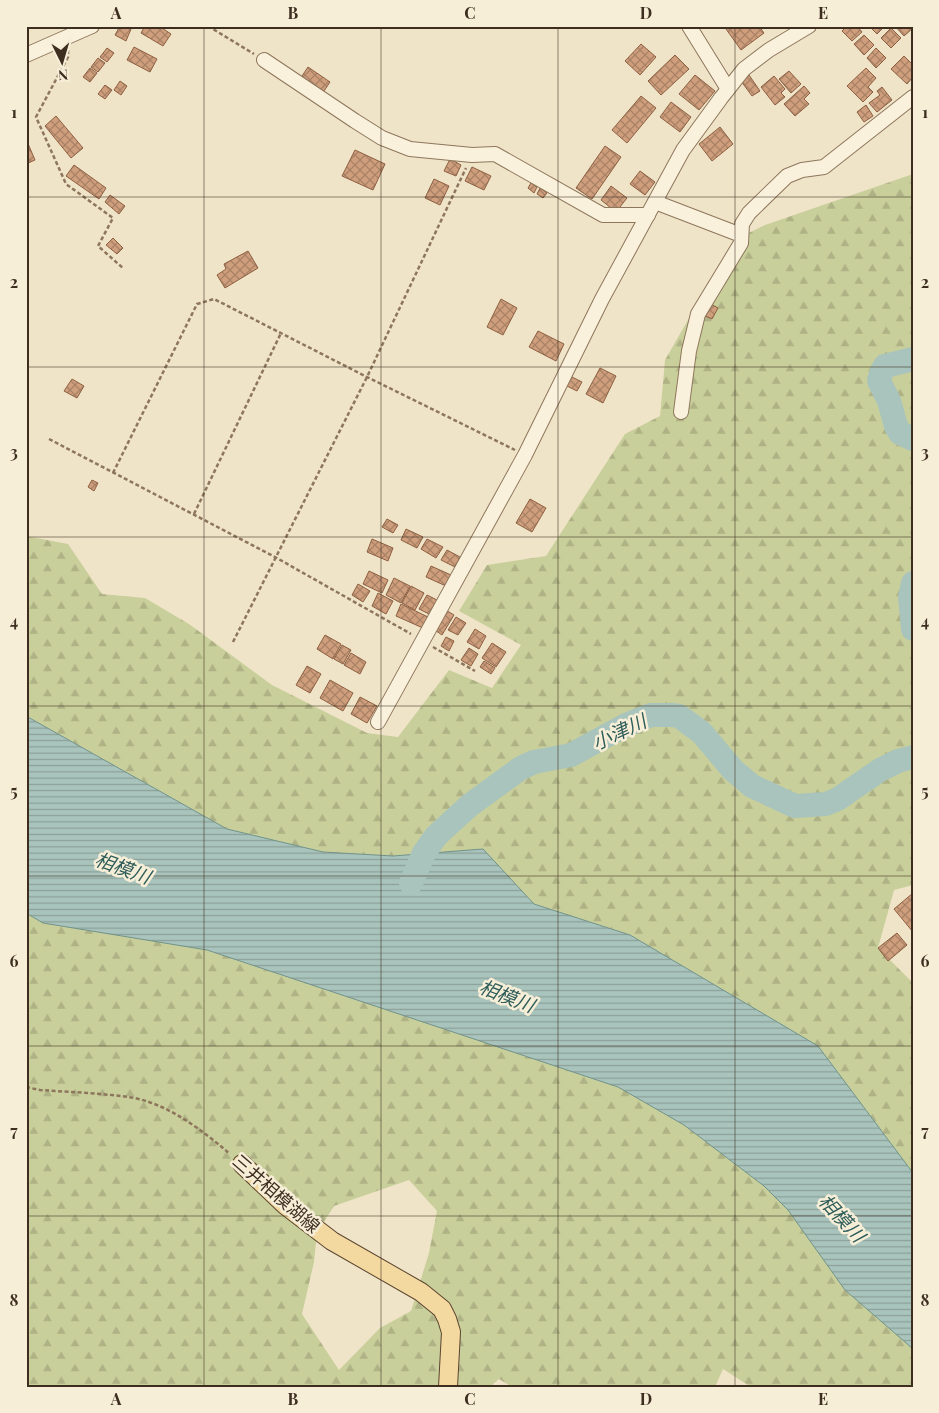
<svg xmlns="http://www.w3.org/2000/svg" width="939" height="1413" font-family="'Playfair Display','Noto Sans JP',serif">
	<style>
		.forest { fill: url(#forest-firs); fill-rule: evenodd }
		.water { fill: url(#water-rules); stroke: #6f938a }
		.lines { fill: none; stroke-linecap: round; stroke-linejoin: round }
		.river { stroke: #a9c4bc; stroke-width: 24 }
		.building { fill: url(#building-cross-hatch); stroke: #8d5f41 }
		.minor-casing { stroke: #8d765c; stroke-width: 16 }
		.major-casing { stroke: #5b4430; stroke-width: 20 }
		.path { stroke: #8d765c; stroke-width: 2.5; stroke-dasharray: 4 2.5; stroke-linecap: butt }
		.minor { stroke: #faf1dc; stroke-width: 14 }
		.major { stroke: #f3d9a0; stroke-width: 18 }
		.grid { fill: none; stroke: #3d2e20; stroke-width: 1; stroke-opacity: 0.55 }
		.labels { text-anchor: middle; stroke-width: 5; stroke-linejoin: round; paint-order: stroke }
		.street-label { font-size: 18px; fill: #3d2e20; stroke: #f7eed8 }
		.water-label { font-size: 19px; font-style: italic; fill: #2f5d5a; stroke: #f7eed8 }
		.neatline { fill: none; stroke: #3d2e20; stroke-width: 2 }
		.grid-label { font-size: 16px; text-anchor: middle; font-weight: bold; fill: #3d2e20 }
	</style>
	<defs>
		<pattern id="forest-firs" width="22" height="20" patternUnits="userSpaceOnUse" patternTransform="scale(1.25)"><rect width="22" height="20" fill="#c9cf9b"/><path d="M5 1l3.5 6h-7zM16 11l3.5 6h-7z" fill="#aeb285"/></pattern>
		<pattern id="water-rules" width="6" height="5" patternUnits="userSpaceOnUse" patternTransform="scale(1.25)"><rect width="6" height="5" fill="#a9c4bc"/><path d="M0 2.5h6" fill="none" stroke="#8ba098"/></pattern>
		<pattern id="building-cross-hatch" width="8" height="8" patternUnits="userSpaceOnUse" patternTransform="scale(1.25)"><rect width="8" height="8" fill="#cf9f7d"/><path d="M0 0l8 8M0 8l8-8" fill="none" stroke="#a98266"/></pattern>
	</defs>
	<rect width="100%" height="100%" fill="#f0e4c8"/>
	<g class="forest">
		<path d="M 913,174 L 913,885 L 894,890 L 878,948 L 913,983 L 913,1173 L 818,1046 L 630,935 L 534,904 L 483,850 L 393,856 L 323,852 L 227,829 L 26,716 L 26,536 L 68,544 L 102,594 L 145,598 L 189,624 L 272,685 L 367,733 L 398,737 L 449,670 L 492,688 L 521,645 L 459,611 L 487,565 L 546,556 L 625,434 L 660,416 L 665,360 L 734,240 L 765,225 Z"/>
		<path d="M 26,913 L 43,923 L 207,950 L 618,1087 L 684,1125 L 764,1186 L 788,1210 L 845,1290 L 912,1348 L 913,1387 L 751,1387 L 723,1369 L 715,1387 L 512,1387 L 499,1379 L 490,1387 L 26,1387 ZM 409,1180 L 437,1211 L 429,1253 L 411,1311 L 380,1328 L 339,1370 L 302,1314 L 314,1262 L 317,1233 L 334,1206 Z"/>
	</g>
	<path class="water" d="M 26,716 L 227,829 L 323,852 L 393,856 L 483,849 L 534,904 L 630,935 L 818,1046 L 913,1173 L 913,1349 L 845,1290 L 788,1210 L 764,1186 L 684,1125 L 618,1087 L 207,950 L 43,923 L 26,913 Z"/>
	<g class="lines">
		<g class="river">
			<path d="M 913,359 L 885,366 L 881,373 L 879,381 L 889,401 L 896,426 L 900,433 L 913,439"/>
			<path d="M 913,583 L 910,597 L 913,629"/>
			<path d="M 411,883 L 424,853 L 436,836 L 470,805 L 521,768 L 534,762 L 571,755 L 626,725 L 651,715 L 672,715 L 679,716 L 702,733 L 733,770 L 752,786 L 795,806 L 826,804 L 838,799 L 880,770 L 898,761 L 913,757"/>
		</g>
	</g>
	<g class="building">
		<path d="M 120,26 L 126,26 L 131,29 L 126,41 L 115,35 Z"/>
		<path d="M 145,26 L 159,26 L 171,34 L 163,46 L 141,33 Z"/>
		<path d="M 730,26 L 759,26 L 764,33 L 741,50 L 726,29 Z"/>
		<path d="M 847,26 L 857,26 L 862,32 L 852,41 L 842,31 Z"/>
		<path d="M 869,26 L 885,26 L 877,34 Z"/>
		<path d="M 895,26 L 913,26 L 913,28 L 904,36 Z"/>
		<path d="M 891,28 L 901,38 L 891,48 L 881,38 Z"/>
		<path d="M 864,35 L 874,45 L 864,55 L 854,44 Z"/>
		<path d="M 641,44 L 656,57 L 640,75 L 625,61 Z"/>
		<path d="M 134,47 L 157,59 L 150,72 L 127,60 Z"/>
		<path d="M 107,48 L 114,53 L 107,62 L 100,57 Z"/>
		<path d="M 876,48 L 886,58 L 876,68 L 867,58 Z"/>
		<path d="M 675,55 L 689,69 L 661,95 L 648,81 Z"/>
		<path d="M 904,56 L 913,65 L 913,77 L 907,84 L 891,69 Z"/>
		<path d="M 98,58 L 105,63 L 98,72 L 91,67 Z"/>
		<path d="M 308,67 L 330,82 L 322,94 L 300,79 Z"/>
		<path d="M 90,68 L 97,73 L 90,82 L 83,77 Z"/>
		<path d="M 866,68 L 876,78 L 868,87 L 873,92 L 863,102 L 847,86 Z"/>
		<path d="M 789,71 L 801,84 L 791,93 L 779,79 Z"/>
		<path d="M 695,75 L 715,91 L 699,110 L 679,94 Z"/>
		<path d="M 749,75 L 760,91 L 752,96 L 741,81 Z"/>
		<path d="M 774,76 L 785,89 L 781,93 L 785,97 L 775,105 L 761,87 Z"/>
		<path d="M 120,81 L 127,86 L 121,95 L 114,90 Z"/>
		<path d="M 105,85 L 112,90 L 105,99 L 98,94 Z"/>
		<path d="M 804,86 L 810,93 L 804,99 L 809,104 L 795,116 L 784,104 Z"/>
		<path d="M 882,87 L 892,100 L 877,112 L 869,103 L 880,95 L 877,91 Z"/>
		<path d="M 641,96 L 656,108 L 627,143 L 612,130 Z"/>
		<path d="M 671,102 L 691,117 L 680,132 L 660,117 Z"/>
		<path d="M 866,105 L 873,116 L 864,122 L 857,112 Z"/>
		<path d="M 56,116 L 83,148 L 71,158 L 45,126 Z"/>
		<path d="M 720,127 L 733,144 L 712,161 L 699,144 Z"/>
		<path d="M 26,139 L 35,160 L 26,164 Z"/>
		<path d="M 605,146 L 621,157 L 592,199 L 576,188 Z"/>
		<path d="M 355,150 L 385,164 L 373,190 L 342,176 Z"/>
		<path d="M 450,159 L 461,165 L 456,176 L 444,171 Z"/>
		<path d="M 74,165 L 106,188 L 99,199 L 66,176 Z"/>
		<path d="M 472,167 L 491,176 L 484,190 L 465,181 Z"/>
		<path d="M 640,171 L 655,182 L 645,195 L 630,184 Z"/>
		<path d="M 434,179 L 449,186 L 440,205 L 425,198 Z"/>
		<path d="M 531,183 L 537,187 L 534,193 L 528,188 Z"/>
		<path d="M 611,186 L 627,198 L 616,212 L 601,200 Z"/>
		<path d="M 540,188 L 547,193 L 543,198 L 537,194 Z"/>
		<path d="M 110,195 L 125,206 L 119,214 L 105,202 Z"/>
		<path d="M 113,238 L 123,248 L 117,254 L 106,245 Z"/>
		<path d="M 248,251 L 258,268 L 225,288 L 217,275 L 226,269 L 224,264 Z"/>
		<path d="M 501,299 L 517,308 L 503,335 L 487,327 Z"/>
		<path d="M 709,303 L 718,308 L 712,319 L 703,315 Z"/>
		<path d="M 538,331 L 564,344 L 556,361 L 529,347 Z"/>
		<path d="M 600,368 L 616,376 L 603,403 L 586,394 Z"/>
		<path d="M 568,375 L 582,382 L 577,391 L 563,384 Z"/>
		<path d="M 72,379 L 84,386 L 77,398 L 64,391 Z"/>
		<path d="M 92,480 L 98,483 L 94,491 L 88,487 Z"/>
		<path d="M 530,499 L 546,508 L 532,532 L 516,523 Z"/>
		<path d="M 387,519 L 398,525 L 393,533 L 382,527 Z"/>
		<path d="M 406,529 L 423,537 L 417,548 L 401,540 Z"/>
		<path d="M 372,539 L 393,548 L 388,561 L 367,552 Z"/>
		<path d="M 427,539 L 443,547 L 436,558 L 421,549 Z"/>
		<path d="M 447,550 L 460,557 L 455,567 L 441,560 Z"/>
		<path d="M 431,566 L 451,575 L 446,586 L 426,577 Z"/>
		<path d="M 369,571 L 388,580 L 382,593 L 363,584 Z"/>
		<path d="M 394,578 L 410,586 L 401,603 L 386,595 Z"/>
		<path d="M 358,584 L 370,591 L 363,602 L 352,595 Z"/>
		<path d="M 411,586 L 424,593 L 415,610 L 402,603 Z"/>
		<path d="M 378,593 L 393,601 L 386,614 L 372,606 Z"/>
		<path d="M 427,595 L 439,601 L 431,615 L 419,609 Z"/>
		<path d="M 401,604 L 428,617 L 423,628 L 396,616 Z"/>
		<path d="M 444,609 L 454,615 L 442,635 L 432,628 Z"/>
		<path d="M 456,617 L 466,623 L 458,635 L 448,630 Z"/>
		<path d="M 475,629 L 486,636 L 479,649 L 467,642 Z"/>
		<path d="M 325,635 L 341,644 L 333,659 L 317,649 Z"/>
		<path d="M 446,637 L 454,641 L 449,651 L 441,646 Z"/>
		<path d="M 492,643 L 506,652 L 496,667 L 482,658 Z"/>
		<path d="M 342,645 L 351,650 L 343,664 L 334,659 Z"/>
		<path d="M 469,648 L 478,654 L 471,666 L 461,660 Z"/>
		<path d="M 351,653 L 366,662 L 360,674 L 344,665 Z"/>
		<path d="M 484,661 L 495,668 L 491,674 L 480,667 Z"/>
		<path d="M 307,666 L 321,674 L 310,693 L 296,685 Z"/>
		<path d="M 330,680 L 353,693 L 343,711 L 320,698 Z"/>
		<path d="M 360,697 L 377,706 L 367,723 L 351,714 Z"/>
		<path d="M 913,893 L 913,932 L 894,909 Z"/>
		<path d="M 897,933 L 907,945 L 888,961 L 878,948 Z"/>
	</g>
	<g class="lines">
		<g class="minor-casing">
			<g id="minor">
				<path d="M 689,26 L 728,89"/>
				<path d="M 26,55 L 92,26"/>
				<path d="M 264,60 L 355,121 L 382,138 L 410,149 L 472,155 L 495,154 L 603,215 L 648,215"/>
				<path d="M 655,202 L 741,235"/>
				<path d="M 681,412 L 689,351 L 698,314 L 741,243 L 742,224 L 749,213 L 787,176 L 802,170 L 824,167 L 913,97"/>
				<path d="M 378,722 L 525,455 L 602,299 L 683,150 L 721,98 L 744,69 L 769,50 L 809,26"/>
			</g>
		</g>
		<g class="major-casing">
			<path id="major" d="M 242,1164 L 285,1205 L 332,1241 L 421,1292 L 442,1309 L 447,1319 L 451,1332 L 448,1387"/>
		</g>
		<g class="path">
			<path d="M 208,26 L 254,54"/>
			<path d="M 68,50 L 68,57 L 36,117 L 66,184 L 113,218 L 98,246 L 124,269"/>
			<path d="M 49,439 L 275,557 L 411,634"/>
			<path d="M 113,473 L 197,304 L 214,299 L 367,377 L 515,450"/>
			<path d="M 194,514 L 281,333"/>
			<path d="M 233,642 L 367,377 L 466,168"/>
			<path d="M 433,647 L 475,671"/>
			<path d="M 26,1087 L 40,1090 C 69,1092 99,1093 128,1097 C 166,1102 202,1130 230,1154"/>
		</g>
		<use href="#minor" class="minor"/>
		<use href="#major" class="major"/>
	</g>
	<path class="grid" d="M 204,26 L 204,1387M 381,26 L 381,1387M 558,26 L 558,1387M 735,26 L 735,1387M 26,197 L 913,197M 26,367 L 913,367M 26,537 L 913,537M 26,706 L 913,706M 26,876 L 913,876M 26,1046 L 913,1046M 26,1216 L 913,1216"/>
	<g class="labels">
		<g class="street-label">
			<text transform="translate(276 1194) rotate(41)" y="6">三井相模湖線</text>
		</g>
		<g class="water-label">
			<text transform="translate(619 732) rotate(-25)" y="7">小津川</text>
			<text transform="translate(123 868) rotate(20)" y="7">相模川</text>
			<text transform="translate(507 996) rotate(21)" y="7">相模川</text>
			<text transform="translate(842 1218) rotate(47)" y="7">相模川</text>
		</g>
	</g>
	<rect width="939" height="1413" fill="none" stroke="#f7eed8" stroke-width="55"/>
	<g transform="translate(62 62) rotate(175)" stroke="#f7eed8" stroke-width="4" paint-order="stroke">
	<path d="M0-4L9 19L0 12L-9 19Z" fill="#3d2e20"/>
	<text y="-8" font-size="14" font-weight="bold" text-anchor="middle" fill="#3d2e20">N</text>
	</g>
	<rect x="28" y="28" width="884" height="1358" class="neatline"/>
	<g class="grid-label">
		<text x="116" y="19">A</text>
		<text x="293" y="19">B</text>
		<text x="470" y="19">C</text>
		<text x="646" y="19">D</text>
		<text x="823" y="19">E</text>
		<text x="14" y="118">1</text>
		<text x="925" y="118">1</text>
		<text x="14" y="288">2</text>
		<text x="925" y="288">2</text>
		<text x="14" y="458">3</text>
		<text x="925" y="458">3</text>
		<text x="14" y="627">4</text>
		<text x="925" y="627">4</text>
		<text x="14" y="797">5</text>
		<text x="925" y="797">5</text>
		<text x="14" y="967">6</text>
		<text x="925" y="967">6</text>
		<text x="14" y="1137">7</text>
		<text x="925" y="1137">7</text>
		<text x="14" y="1306">8</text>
		<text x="925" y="1306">8</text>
		<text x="116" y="1405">A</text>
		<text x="293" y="1405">B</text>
		<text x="470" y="1405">C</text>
		<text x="646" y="1405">D</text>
		<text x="823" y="1405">E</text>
	</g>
</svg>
